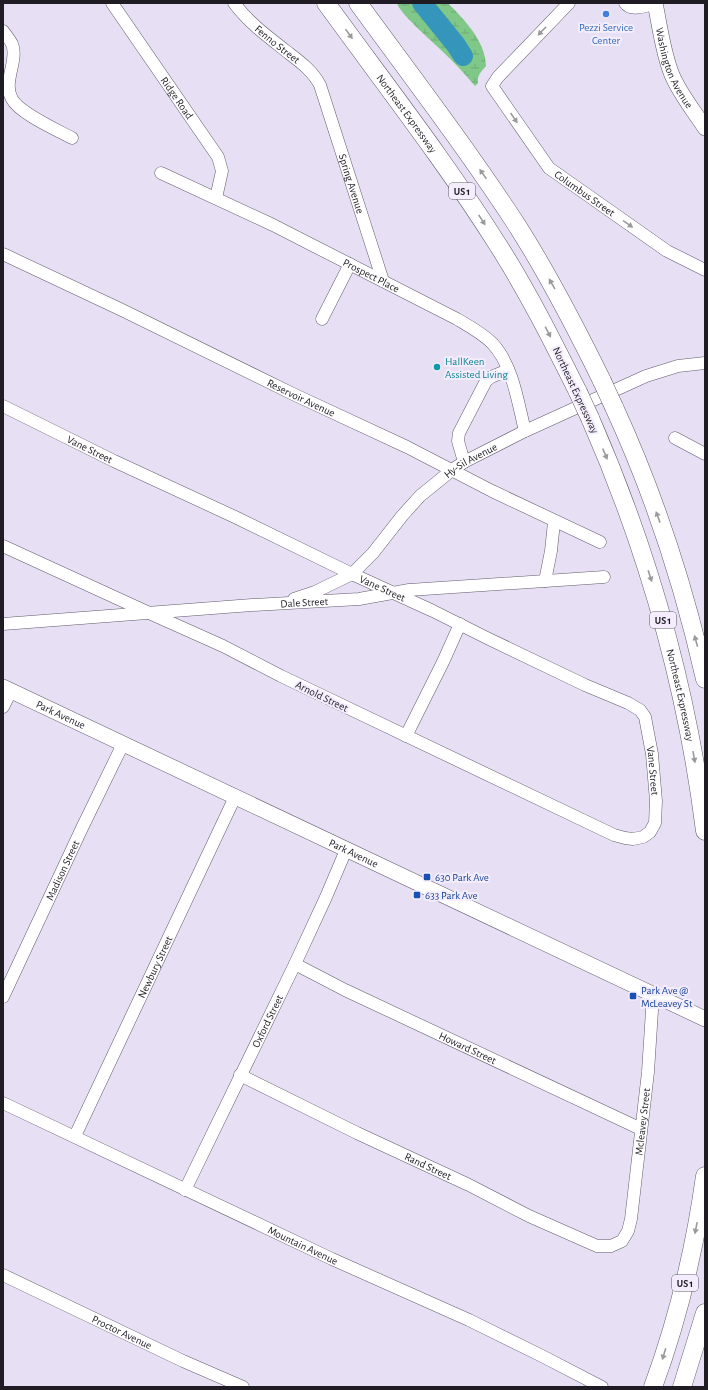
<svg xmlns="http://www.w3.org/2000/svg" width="708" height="1390" font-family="'Alegreya Sans',sans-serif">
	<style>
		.wetland { fill: url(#wetland-marsh) }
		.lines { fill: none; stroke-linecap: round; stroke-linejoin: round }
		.river { stroke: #3695ba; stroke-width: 20 }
		.minor-casing { stroke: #625b6c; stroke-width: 13 }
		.major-casing { stroke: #625b6c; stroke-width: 16 }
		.highway-casing { stroke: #625b6c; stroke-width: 19 }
		.minor { stroke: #fff; stroke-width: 12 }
		.major { stroke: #fff; stroke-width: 15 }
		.highway { stroke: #fff; stroke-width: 18 }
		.highway-bridge-casing { stroke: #625b6c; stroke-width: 19; stroke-linecap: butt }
		.highway-bridge { stroke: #fff; stroke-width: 18 }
		.oneway { fill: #9a999c }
		.shop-dot { fill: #3f7fe0; stroke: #f3edfd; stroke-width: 1.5 }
		.culture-dot { fill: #0f9aa8; stroke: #f3edfd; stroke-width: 1.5 }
		.transit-dot { fill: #1a4fb4; stroke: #f3edfd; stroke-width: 1.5 }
		.labels { text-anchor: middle; stroke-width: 4; stroke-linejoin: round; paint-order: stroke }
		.shield { fill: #f3edfd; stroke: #5f5b64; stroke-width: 1 }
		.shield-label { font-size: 10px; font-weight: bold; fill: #1f1c23 }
		.shop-label { font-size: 11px; fill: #366cbe; stroke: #f3edfd }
		.street-label { font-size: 11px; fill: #1f1c23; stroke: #f3edfd }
		.culture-label { font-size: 11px; fill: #0d838f; stroke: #f3edfd; text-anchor: start }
		.transit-label { font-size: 11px; fill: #164399; stroke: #f3edfd; text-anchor: start }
	</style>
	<defs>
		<pattern id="wetland-marsh" width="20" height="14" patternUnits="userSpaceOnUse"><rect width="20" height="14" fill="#80c888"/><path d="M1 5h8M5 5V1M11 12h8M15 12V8" fill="none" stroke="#6eab75"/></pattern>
	</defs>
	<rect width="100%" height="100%" fill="#e7dff3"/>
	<path class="wetland" d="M 397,3 L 448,3 C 465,21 485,40 486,66 C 481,72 477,75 478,83 L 475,86 C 464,73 453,61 441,50 C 432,41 399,13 397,3 Z"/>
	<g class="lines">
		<path class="river" d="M 422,3 L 456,45 L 463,56"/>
		<g class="minor-casing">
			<g id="minor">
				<path id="s1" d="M 112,3 L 218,157 L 222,171 L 216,198"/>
				<path id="s2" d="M 234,3 C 248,22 267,36 286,51 C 299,61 312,70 320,85 L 383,281"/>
				<path id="s3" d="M 569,3 L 498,77 L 492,86 L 549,168 L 667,251 L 705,270"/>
				<path d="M 625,3 C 631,12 646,6 655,3"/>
				<path d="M 3,31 C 6,35 10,40 12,44 C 19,60 2,82 12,99 C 19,113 57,130 72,138"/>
				<path id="s4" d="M 161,173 L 273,225 L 457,319 C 469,326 482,333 492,343 C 513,365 518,403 525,431"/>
				<path id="s5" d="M 3,254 L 122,310 L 293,394 L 407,447 L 492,491 L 600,542"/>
				<path d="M 322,319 L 350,264"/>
				<path id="s6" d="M 3,406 L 114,461 L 235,517 L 352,574 L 433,611 L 489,639 L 585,685 L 628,703 L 640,710 L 645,717 L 652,754 L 656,801 L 655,823 L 650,832 L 643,837 L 633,839 L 625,838 L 614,835 L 281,676 L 223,646 L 147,612 L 3,546"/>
				<path d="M 675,438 L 705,454"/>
				<path d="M 464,462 L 458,441 L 459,433 L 486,381 L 491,377 L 508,370"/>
				<path d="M 545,581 L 551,551 L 554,522"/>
				<path id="s7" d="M 294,599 L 315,592 L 352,574 L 373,553 L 402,516 L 420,496 L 452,470 L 464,462 L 525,431 L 646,376 L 678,366 L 705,363"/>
				<path id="s8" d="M 3,624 L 252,605 L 359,599 L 409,590 L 604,577"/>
				<path d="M 3,707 L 11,691"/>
				<path d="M 406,736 L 443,662 L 460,624"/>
				<path id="s9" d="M 295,964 L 345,990 L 641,1129"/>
				<path id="s10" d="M 3,997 L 82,828 L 123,744"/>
				<path id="s11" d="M 240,1075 L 357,1133 L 469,1185 L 529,1216 L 597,1246 L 611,1246 L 622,1241 L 628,1231 L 631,1219 L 648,1072 L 653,995"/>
				<path id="s12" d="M 3,1103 L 332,1259 L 469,1320 L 542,1356 L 602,1387"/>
				<path id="s13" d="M 75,1136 L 235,797"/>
				<path id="s14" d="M 185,1190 L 295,964 L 326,897 L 346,850"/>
				<path id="s15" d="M 3,1275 L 183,1361 L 243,1387"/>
			</g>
		</g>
		<g class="major-casing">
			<g id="major">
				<path id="s16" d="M 655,3 C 660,27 663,53 672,75 C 680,94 694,111 705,128"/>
				<path id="s17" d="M 3,687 L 705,1019"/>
			</g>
		</g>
		<g class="highway-casing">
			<g id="highway">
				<path id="s18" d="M 326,3 C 384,83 445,161 498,245 C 528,292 553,342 578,392"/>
				<path d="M 358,3 C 412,77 468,150 518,227 C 549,276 576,328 602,381"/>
				<path d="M 614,407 C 654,494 684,586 705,679"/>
				<path id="s19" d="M 590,418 C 648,550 687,688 705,831"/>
				<path d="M 653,1387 C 678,1319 695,1248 705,1176"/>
				<path d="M 682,1387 L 705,1313"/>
			</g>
		</g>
		<use href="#minor" class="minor"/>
		<use href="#major" class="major"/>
		<use href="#highway" class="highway"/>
		<g class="highway-bridge-casing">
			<g id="highway-bridge">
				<path d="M 602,381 L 614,407"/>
				<path d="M 578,392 L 590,418"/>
			</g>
		</g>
		<use href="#highway-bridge" class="highway-bridge"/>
	</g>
	<defs><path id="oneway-solid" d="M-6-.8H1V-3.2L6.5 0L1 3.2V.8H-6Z"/></defs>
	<g class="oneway">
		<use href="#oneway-solid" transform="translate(542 31) rotate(134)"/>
		<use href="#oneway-solid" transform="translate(349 34) rotate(54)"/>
		<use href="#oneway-solid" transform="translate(514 118) rotate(56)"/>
		<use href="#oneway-solid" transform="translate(483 174) rotate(-125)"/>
		<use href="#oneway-solid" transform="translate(482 220) rotate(57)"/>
		<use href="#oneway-solid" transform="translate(628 224) rotate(35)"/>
		<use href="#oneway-solid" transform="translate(552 284) rotate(-120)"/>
		<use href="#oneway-solid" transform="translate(548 332) rotate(62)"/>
		<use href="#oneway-solid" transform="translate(605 454) rotate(67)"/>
		<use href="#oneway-solid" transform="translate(658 517) rotate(-110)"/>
		<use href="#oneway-solid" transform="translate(650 576) rotate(72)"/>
		<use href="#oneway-solid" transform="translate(696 641) rotate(-105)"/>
		<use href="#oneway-solid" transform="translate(694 757) rotate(80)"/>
		<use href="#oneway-solid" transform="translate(696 1228) rotate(101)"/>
		<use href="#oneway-solid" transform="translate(664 1354) rotate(107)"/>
	</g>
	<circle class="shop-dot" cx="606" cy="14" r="4"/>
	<circle class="culture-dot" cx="437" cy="367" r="4"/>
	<g class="transit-dot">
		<rect x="423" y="873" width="8" height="8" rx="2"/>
		<rect x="413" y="891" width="8" height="8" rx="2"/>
		<rect x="629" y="992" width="8" height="8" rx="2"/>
	</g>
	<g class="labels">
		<g class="shield">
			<rect x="449" y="183" width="26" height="16" rx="3"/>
			<rect x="650" y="612" width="26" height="16" rx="3"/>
			<rect x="672" y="1275" width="26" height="16" rx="3"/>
		</g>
		<g class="shield-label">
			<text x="462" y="195">US 1</text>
			<text x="663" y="624">US 1</text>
			<text x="685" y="1287">US 1</text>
		</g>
		<g class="shop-label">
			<text x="606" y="31">Pezzi Service<tspan x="606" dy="13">Center</tspan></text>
		</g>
		<g class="street-label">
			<text dy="4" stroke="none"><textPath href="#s2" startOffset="60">Fenno Street</textPath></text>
			<text dy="4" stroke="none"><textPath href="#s16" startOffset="68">Washington Avenue</textPath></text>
			<text dy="4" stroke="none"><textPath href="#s1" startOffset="115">Ridge Road</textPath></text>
			<text dy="4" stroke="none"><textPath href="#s18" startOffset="137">Northeast Expressway</textPath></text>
			<text dy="4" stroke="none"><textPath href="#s2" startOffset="223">Spring Avenue</textPath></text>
			<text dy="4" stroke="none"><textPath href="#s3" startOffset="257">Columbus Street</textPath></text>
			<text dy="4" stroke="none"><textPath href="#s4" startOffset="234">Prospect Place</textPath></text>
			<text transform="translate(576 390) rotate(65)" y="4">Northeast Expressway</text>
			<text dy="4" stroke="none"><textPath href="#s5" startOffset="331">Reservoir Avenue</textPath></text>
			<text dy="4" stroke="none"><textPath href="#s6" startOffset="97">Vane Street</textPath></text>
			<text dy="4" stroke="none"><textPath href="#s7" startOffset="229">Hy-Sil Avenue</textPath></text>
			<text dy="4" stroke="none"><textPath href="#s6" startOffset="421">Vane Street</textPath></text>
			<text dy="4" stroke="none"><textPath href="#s8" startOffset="302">Dale Street</textPath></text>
			<text dy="4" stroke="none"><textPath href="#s19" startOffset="292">Northeast Expressway</textPath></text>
			<text transform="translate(322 696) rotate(26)" y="4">Arnold Street</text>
			<text dy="4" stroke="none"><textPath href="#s17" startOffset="64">Park Avenue</textPath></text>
			<text dy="4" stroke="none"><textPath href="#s6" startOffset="769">Vane Street</textPath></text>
			<text dy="4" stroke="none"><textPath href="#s17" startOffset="388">Park Avenue</textPath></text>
			<text dy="4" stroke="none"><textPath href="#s10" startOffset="140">Madison Street</textPath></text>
			<text dy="4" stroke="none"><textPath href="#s13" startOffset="187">Newbury Street</textPath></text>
			<text dy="4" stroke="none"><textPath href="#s14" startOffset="188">Oxford Street</textPath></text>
			<text dy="4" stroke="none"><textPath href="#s9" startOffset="192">Howard Street</textPath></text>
			<text dy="4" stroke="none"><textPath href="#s11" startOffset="544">Mcleavey Street</textPath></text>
			<text dy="4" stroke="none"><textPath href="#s11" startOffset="209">Rand Street</textPath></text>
			<text dy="4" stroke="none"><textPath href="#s12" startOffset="332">Mountain Avenue</textPath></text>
			<text dy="4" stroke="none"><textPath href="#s15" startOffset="132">Proctor Avenue</textPath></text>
		</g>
		<g class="culture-label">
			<text x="445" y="365">HallKeen<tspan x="445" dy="13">Assisted Living</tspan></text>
		</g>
		<g class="transit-label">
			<text x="435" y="881">630 Park Ave</text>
			<text x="425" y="899">633 Park Ave</text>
			<text x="641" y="994">Park Ave @<tspan x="641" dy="13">McLeavey St</tspan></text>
		</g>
	</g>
	<rect width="708" height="1390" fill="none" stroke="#1f1c23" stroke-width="8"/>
</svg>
